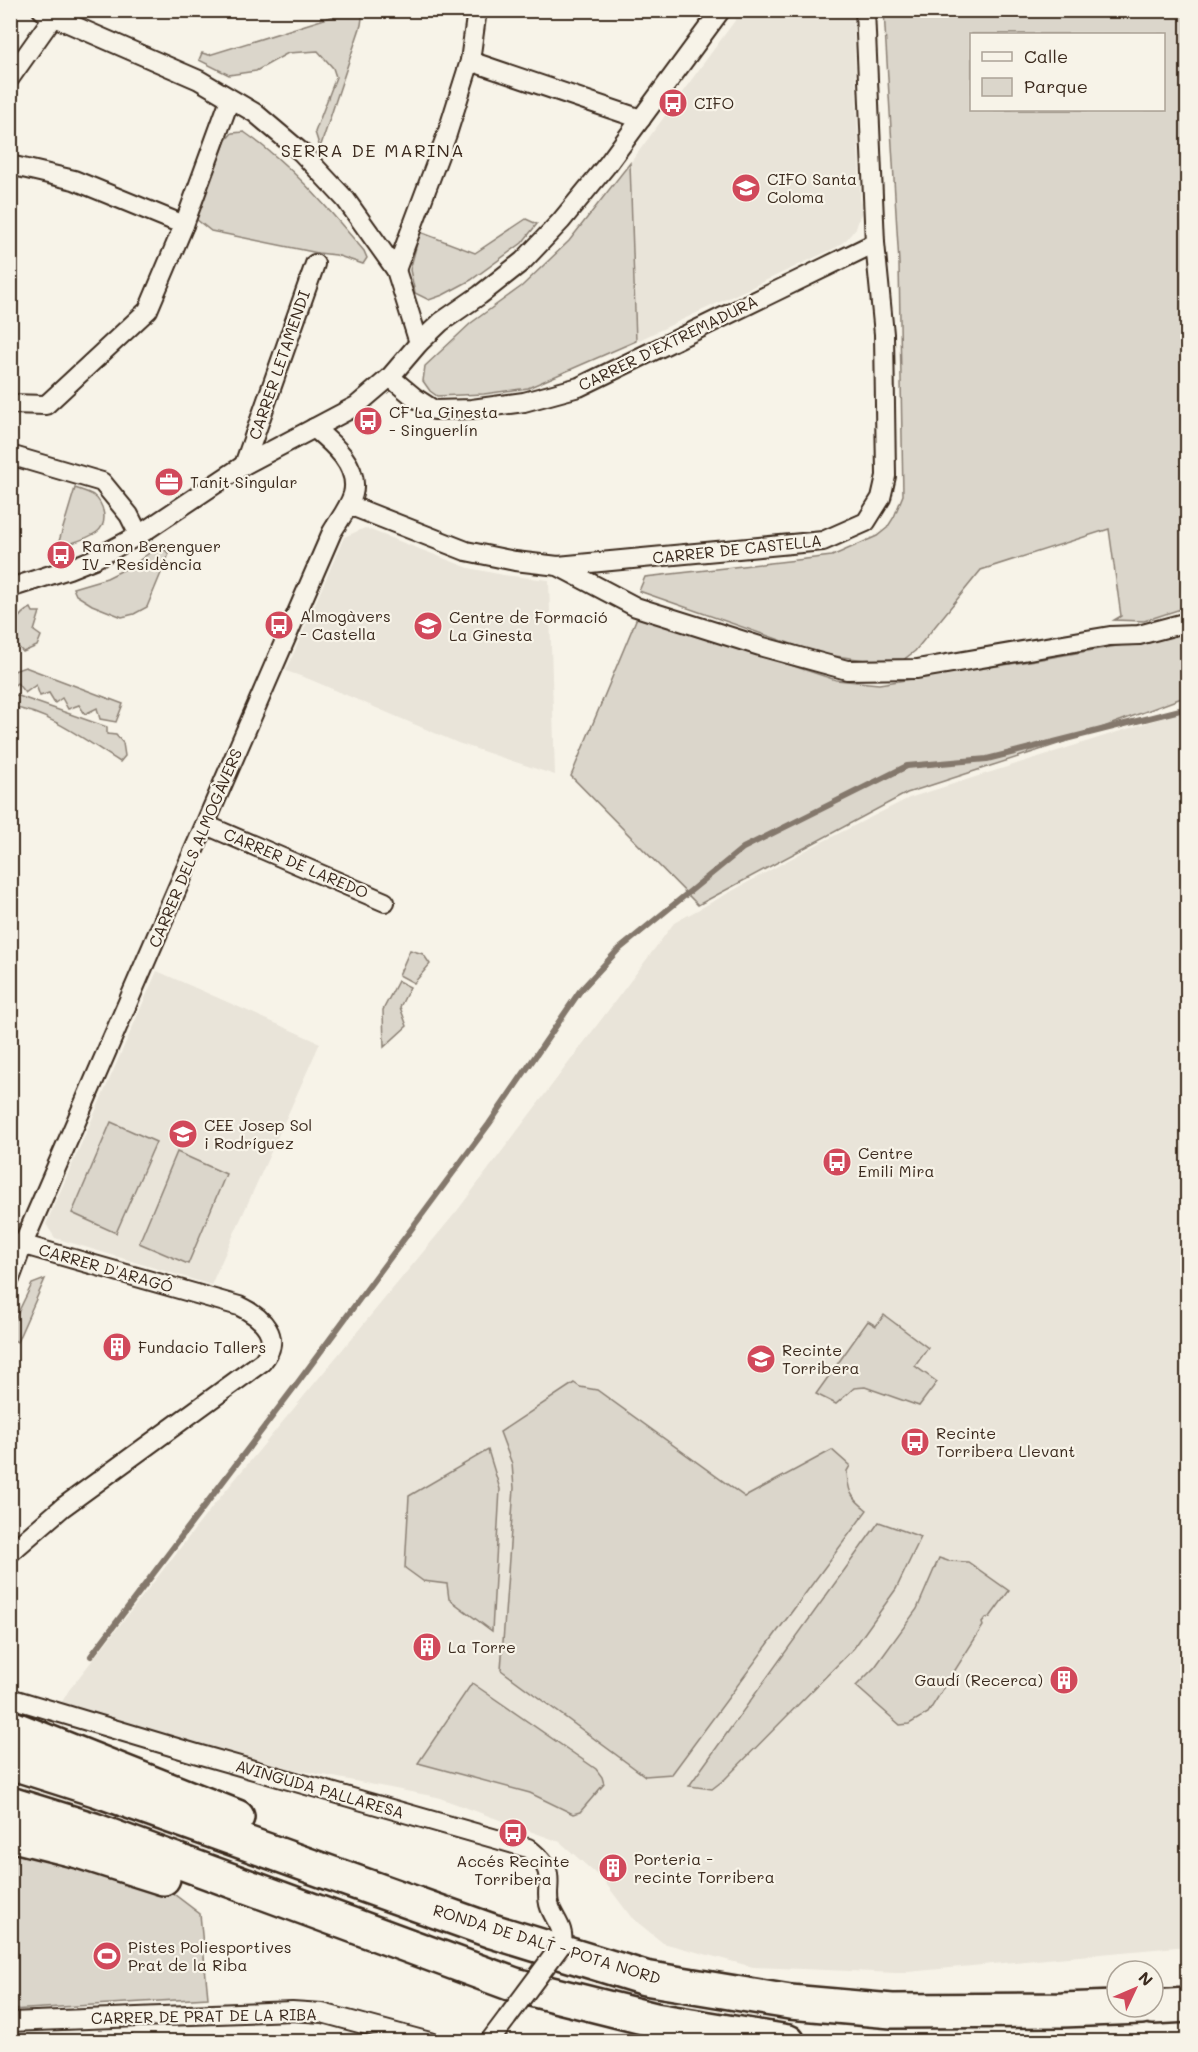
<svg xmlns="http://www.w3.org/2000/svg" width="1198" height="2052" font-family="Mali,sans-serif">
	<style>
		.built { fill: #e9e4d9 }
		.green { fill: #dbd6cb; stroke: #8b8074; stroke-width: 1.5; fill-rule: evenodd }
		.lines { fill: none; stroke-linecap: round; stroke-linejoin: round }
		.stream { stroke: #84786c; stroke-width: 6 }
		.street-casing { stroke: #3b2a1e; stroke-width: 22 }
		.highway-casing { stroke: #3b2a1e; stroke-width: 38 }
		.street { stroke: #f7f3e8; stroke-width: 18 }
		.highway { stroke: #f7f3e8; stroke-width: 33 }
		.street-bridge-casing { stroke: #3b2a1e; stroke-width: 22; stroke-linecap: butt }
		.street-bridge { stroke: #f7f3e8; stroke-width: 18 }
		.labels { text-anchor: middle; stroke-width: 4.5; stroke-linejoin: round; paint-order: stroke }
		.poi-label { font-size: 16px; fill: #3b2a1e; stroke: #f7f3e8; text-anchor: start }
		.street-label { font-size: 16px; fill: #3b2a1e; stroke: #f7f3e8 }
		.neighbourhood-label { font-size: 18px; letter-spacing: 1.5px; fill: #3b2a1e; stroke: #f7f3e8 }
	</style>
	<rect width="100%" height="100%" fill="#f7f3e8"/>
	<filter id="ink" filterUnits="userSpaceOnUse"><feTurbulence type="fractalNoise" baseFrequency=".0167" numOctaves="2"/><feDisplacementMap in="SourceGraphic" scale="12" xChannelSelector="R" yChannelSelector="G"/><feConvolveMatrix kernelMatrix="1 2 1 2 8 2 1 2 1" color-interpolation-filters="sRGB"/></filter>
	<g filter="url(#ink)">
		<g class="built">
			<path d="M 742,11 L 853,11 L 861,214 L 856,228 L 847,239 L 837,247 L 637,341 L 631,162 Z"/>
			<path d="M 365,528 L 469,568 L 503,575 L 549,580 L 555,775 L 458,743 L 309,679 L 286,671 L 344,537 Z"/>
			<path d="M 1187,710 L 1187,1946 L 897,1973 L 753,1967 L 663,1943 L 631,1917 L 604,1881 L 560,1842 L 437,1797 L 157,1743 L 59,1707 L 69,1690 L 213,1506 L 457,1211 L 674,923 L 812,847 L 909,798 Z"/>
			<path d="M 157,971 L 320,1043 L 211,1285 L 55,1238 L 46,1224 Z"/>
		</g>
		<g class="green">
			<path d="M 347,11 L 363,11 L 361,25 L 320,148 L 315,132 L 336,77 L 333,68 L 318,51 L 288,53 L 256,71 L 229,75 L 199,60 L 202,53 L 209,55 L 347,12 Z"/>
			<path d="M 884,11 L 1187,11 L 1187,607 L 1144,621 L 1114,620 L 1121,616 L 1109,529 L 981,570 L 915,651 L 903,660 L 888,663 L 820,654 L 639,591 L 645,577 L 832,556 L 877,536 L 887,528 L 894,517 L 903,495 L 899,263 ZM 972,34 L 1164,34 L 1164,110 L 972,110 Z"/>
			<path d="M 244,132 C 292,165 326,206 364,251 L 367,258 L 363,264 L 336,255 L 318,253 L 211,231 L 196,219 L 226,140 L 232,133 Z"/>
			<path d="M 630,163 L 636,341 L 528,388 L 484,394 L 437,396 L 430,391 L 423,381 L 425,366 L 471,323 L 522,286 L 569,241 Z"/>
			<path d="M 526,219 L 537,224 L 522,243 L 471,280 L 443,295 L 429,300 L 415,293 L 410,270 L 420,232 L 475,253 Z"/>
			<path d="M 75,488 C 81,490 88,492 93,495 C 104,503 109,523 97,532 C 86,540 70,543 57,548 Z"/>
			<path d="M 160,545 L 169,554 L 147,607 L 134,614 L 122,617 L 92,605 L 76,595 L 73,588 L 107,578 L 133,565 Z"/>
			<path d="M 31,608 L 33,612 L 40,612 L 34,631 L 41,636 L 37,646 L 23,652 C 20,649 16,645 14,640 C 10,627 19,613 31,608 Z"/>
			<path d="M 638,615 L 836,680 L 879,684 L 1030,661 L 1163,638 L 1187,629 L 1187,696 L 1061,743 L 907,793 L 698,905 L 571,776 Z"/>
			<path d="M 25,667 L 123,704 L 116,722 L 100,719 L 97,708 L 85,714 L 79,705 L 68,709 L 62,698 L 55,703 L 49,693 L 40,696 L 36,685 L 25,693 L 17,683 L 11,688 L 11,672 Z"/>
			<path d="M 10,693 L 107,727 L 107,734 L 116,735 L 123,743 L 125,756 L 120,762 C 86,741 51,713 11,707 Z"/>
			<path d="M 410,950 L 423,954 L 430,964 L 414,983 L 399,975 Z"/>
			<path d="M 398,981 L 410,987 L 400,1007 L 407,1026 L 384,1047 L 383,1010 Z"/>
			<path d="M 111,1122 L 156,1142 L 116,1233 L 72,1213 Z"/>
			<path d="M 177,1152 L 226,1174 L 188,1264 L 139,1243 Z"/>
			<path d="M 45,1279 L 17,1342 L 11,1338 L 11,1327 L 32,1284 Z"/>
			<path d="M 884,1315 L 928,1348 L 915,1366 L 937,1382 L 919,1406 L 865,1387 L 854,1388 L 836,1404 L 816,1394 L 868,1321 L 876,1326 Z"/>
			<path d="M 574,1383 L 580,1387 L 597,1390 L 745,1497 L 832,1450 L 850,1466 L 847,1471 C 848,1491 850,1497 867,1510 L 672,1774 L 645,1776 L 501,1670 L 514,1488 L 512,1464 L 500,1432 Z"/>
			<path d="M 488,1450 L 500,1489 L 492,1631 L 449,1599 L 447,1584 L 423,1581 L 405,1568 L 409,1496 Z"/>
			<path d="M 879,1522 L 921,1537 L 896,1589 L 854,1648 L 725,1779 L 712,1789 L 689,1786 Z"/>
			<path d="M 939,1558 L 948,1561 L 968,1562 L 1009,1591 L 990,1617 L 986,1618 L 982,1623 L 983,1626 L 928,1713 L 909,1724 L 900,1725 L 856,1686 L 875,1667 L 917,1609 Z"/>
			<path d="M 472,1683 L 596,1769 L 602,1777 L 604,1784 L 580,1812 L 573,1814 L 530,1793 L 418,1763 Z"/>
			<path d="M 11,1839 L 137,1879 L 171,1892 L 200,1914 L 208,1998 L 11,2010 Z"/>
		</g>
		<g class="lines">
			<path class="stream" d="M 91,1656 L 293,1389 L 489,1124 L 580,991 L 617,951 L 743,848 L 907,766 L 987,759 L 1188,708"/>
			<g class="street-casing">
				<g id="street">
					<path d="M 42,10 L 54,17 L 199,80 L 255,113 L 301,152 L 346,200 L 396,270 L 419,343"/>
					<path d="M 470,61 L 641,119"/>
					<path d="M 10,78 L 58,10"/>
					<path d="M 10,165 L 74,180 L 184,225"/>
					<path d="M 396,270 L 447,134 L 470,61 L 477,10"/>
					<path d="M 390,377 L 414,397 L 434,410 L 472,409 L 524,402 L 579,387 L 875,243"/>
					<path d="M 10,404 L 46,405 L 148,310 L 184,225 L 230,99"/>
					<path d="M 10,455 L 102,482 L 129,515 L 139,535"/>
					<path d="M 244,465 L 315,264"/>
					<path d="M 349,505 L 466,551 L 515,561 L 558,566 L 823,541 L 866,522 L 881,498 L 886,476 L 884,334 L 875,243 L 865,10"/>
					<path d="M 558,566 L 636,607 L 763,647 L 847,670 L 917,669 L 1110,636 L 1139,635 L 1188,622"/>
					<path d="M 10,588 L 69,569 L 94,559 L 139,535 L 244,465 L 356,406 L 390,377 L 419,343 L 441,322 L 480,295 L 523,261 L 561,221 L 607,165 L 721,10"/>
					<path d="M 206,825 L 385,902"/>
					<path d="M 10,1241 L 239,1306 C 262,1317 284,1337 262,1362 L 63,1507 L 10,1553"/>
					<path d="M 10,1279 L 23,1244 L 332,532 C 339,520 349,508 353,494 C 360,466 332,443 314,428"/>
					<path d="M 10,1698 L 194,1753 L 528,1848 C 535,1854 544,1861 547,1870 C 551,1880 546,1893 549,1904 C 553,1919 565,1927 562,1944"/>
					<path d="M 10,2022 L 292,2011 L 322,2013 L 430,2042"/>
					<path d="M 489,2042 L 507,2018"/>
				</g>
			</g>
			<g class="highway-casing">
				<g id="highway">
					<path d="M 10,1727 L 237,1817"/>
					<path d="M 10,1762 L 98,1790 L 492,1931 L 645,1978 L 790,2002 L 892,2011 L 1062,2010 L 1142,2007"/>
					<path d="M 10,1804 L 94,1830 L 515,1985 L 655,2020 L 788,2042"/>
					<path d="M 10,1834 L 78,1851 L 163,1878"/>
					<path d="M 1153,2007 L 1188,2005"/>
				</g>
			</g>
			<use href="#street" class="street"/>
			<use href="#highway" class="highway"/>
			<g class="street-bridge-casing">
				<path id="street-bridge" d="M 507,2018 L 562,1944"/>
			</g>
			<use href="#street-bridge" class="street-bridge"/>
		</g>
	</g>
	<defs>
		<g id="bus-disc" transform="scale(1.5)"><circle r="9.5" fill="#d1495b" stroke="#f7f3e8"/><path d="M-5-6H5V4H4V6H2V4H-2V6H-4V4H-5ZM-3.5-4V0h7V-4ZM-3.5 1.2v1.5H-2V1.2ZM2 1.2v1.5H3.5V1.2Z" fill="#fff"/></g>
		<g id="university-disc" transform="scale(1.5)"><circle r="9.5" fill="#d1495b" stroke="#f7f3e8"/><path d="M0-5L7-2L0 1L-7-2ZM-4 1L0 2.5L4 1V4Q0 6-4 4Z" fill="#fff"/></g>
		<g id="office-disc" transform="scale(1.5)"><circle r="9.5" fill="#d1495b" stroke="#f7f3e8"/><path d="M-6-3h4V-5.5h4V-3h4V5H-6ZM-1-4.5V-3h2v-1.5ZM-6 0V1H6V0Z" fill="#fff"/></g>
		<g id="school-disc" transform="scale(1.5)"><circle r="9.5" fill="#d1495b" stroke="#f7f3e8"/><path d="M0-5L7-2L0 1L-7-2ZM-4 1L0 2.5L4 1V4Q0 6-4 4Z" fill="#fff"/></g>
		<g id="building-disc" transform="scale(1.5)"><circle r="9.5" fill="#d1495b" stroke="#f7f3e8"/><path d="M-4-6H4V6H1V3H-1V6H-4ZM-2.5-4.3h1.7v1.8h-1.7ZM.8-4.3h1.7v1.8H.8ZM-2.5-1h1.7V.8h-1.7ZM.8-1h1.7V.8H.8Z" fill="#fff"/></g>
		<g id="stadium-disc" transform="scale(1.5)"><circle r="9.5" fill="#d1495b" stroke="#f7f3e8"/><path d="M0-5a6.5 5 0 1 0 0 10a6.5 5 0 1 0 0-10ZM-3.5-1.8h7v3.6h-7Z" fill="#fff"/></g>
	</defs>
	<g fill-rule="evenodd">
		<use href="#bus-disc" x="673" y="103"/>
		<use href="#university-disc" x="746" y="188"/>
		<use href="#bus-disc" x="368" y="421"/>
		<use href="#office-disc" x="169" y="482"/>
		<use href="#bus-disc" x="61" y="555"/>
		<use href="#bus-disc" x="279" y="625"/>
		<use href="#university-disc" x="428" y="626"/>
		<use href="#school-disc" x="183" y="1134"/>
		<use href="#bus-disc" x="837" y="1162"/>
		<use href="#building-disc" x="117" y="1347"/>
		<use href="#university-disc" x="761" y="1359"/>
		<use href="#bus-disc" x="915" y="1442"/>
		<use href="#building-disc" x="427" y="1647"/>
		<use href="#building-disc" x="1064" y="1680"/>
		<use href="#bus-disc" x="513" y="1833"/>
		<use href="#building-disc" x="613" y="1868"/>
		<use href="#stadium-disc" x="107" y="1956"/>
	</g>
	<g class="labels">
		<g class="poi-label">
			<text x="694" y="109">CIFO</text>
			<text x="767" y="185">CIFO Santa<tspan x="767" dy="18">Coloma</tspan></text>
			<text x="389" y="418">CF La Ginesta<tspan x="389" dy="18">- Singuerlín</tspan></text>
			<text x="190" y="488">Tanit Singular</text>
			<text x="82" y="552">Ramon Berenguer<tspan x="82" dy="18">IV - Residència</tspan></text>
			<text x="300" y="622">Almogàvers<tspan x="300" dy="18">- Castella</tspan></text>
			<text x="449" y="623">Centre de Formació<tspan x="449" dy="18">La Ginesta</tspan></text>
			<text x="204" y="1131">CEE Josep Sol<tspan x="204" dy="18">i Rodríguez</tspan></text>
			<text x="858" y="1159">Centre<tspan x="858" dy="18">Emili Mira</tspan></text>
			<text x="138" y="1353">Fundacio Tallers</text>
			<text x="782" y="1356">Recinte<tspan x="782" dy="18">Torribera</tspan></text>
			<text x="936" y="1439">Recinte<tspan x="936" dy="18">Torribera Llevant</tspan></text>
			<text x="448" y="1653">La Torre</text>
			<text x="1043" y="1686" text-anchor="end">Gaudí (Recerca)</text>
			<text x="634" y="1865">Porteria -<tspan x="634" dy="18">recinte Torribera</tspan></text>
			<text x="513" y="1867" text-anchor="middle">Accés Recinte<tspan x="513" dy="18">Torribera</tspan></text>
			<text x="128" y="1953">Pistes Poliesportives<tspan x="128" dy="18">Prat de la Riba</tspan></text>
		</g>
		<g class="street-label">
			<text transform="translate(668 343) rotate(-26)" y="6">CARRER D'EXTREMADURA</text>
			<text transform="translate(279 365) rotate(-71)" y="6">CARRER LETAMENDI</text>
			<text transform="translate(737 549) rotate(-6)" y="6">CARRER DE CASTELLA</text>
			<text transform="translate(195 848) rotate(-67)" y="6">CARRER DELS ALMOGÀVERS</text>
			<text transform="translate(296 863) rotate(23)" y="6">CARRER DE LAREDO</text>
			<text transform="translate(106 1268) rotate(16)" y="6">CARRER D'ARAGÓ</text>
			<text transform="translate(320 1789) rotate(16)" y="6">AVINGUDA PALLARESA</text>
			<text transform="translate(547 1944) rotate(17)" y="6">RONDA DE DALT - POTA NORD</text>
			<text transform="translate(204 2016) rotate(-1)" y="6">CARRER DE PRAT DE LA RIBA</text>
		</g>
		<g class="neighbourhood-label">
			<text x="373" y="157">SERRA DE MARINA</text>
		</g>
	</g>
	<rect width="1198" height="2052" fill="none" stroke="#f7f3e8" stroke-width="36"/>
	<rect x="18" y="18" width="1162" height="2016" fill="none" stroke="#3b2a1e" stroke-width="2" filter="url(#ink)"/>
	<rect x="970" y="33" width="195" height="78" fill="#f7f3e8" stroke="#aca397" stroke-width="1.5"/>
	<rect x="982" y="52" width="30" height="9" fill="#f7f3e8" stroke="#aca397" stroke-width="1.5"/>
	<text x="1024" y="63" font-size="18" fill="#3b2a1e">Calle</text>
	<rect x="982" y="78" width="30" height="18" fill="#dbd6cb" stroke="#aca397" stroke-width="1.5"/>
	<text x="1024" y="93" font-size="18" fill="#3b2a1e">Parque</text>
	<g transform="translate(1135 1989) rotate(46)"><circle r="28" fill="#f7f3e8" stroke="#aca397" stroke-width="1.5"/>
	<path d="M0-4.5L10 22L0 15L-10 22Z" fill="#d1495b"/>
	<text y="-9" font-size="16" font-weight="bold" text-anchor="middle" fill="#3b2a1e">N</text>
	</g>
</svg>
